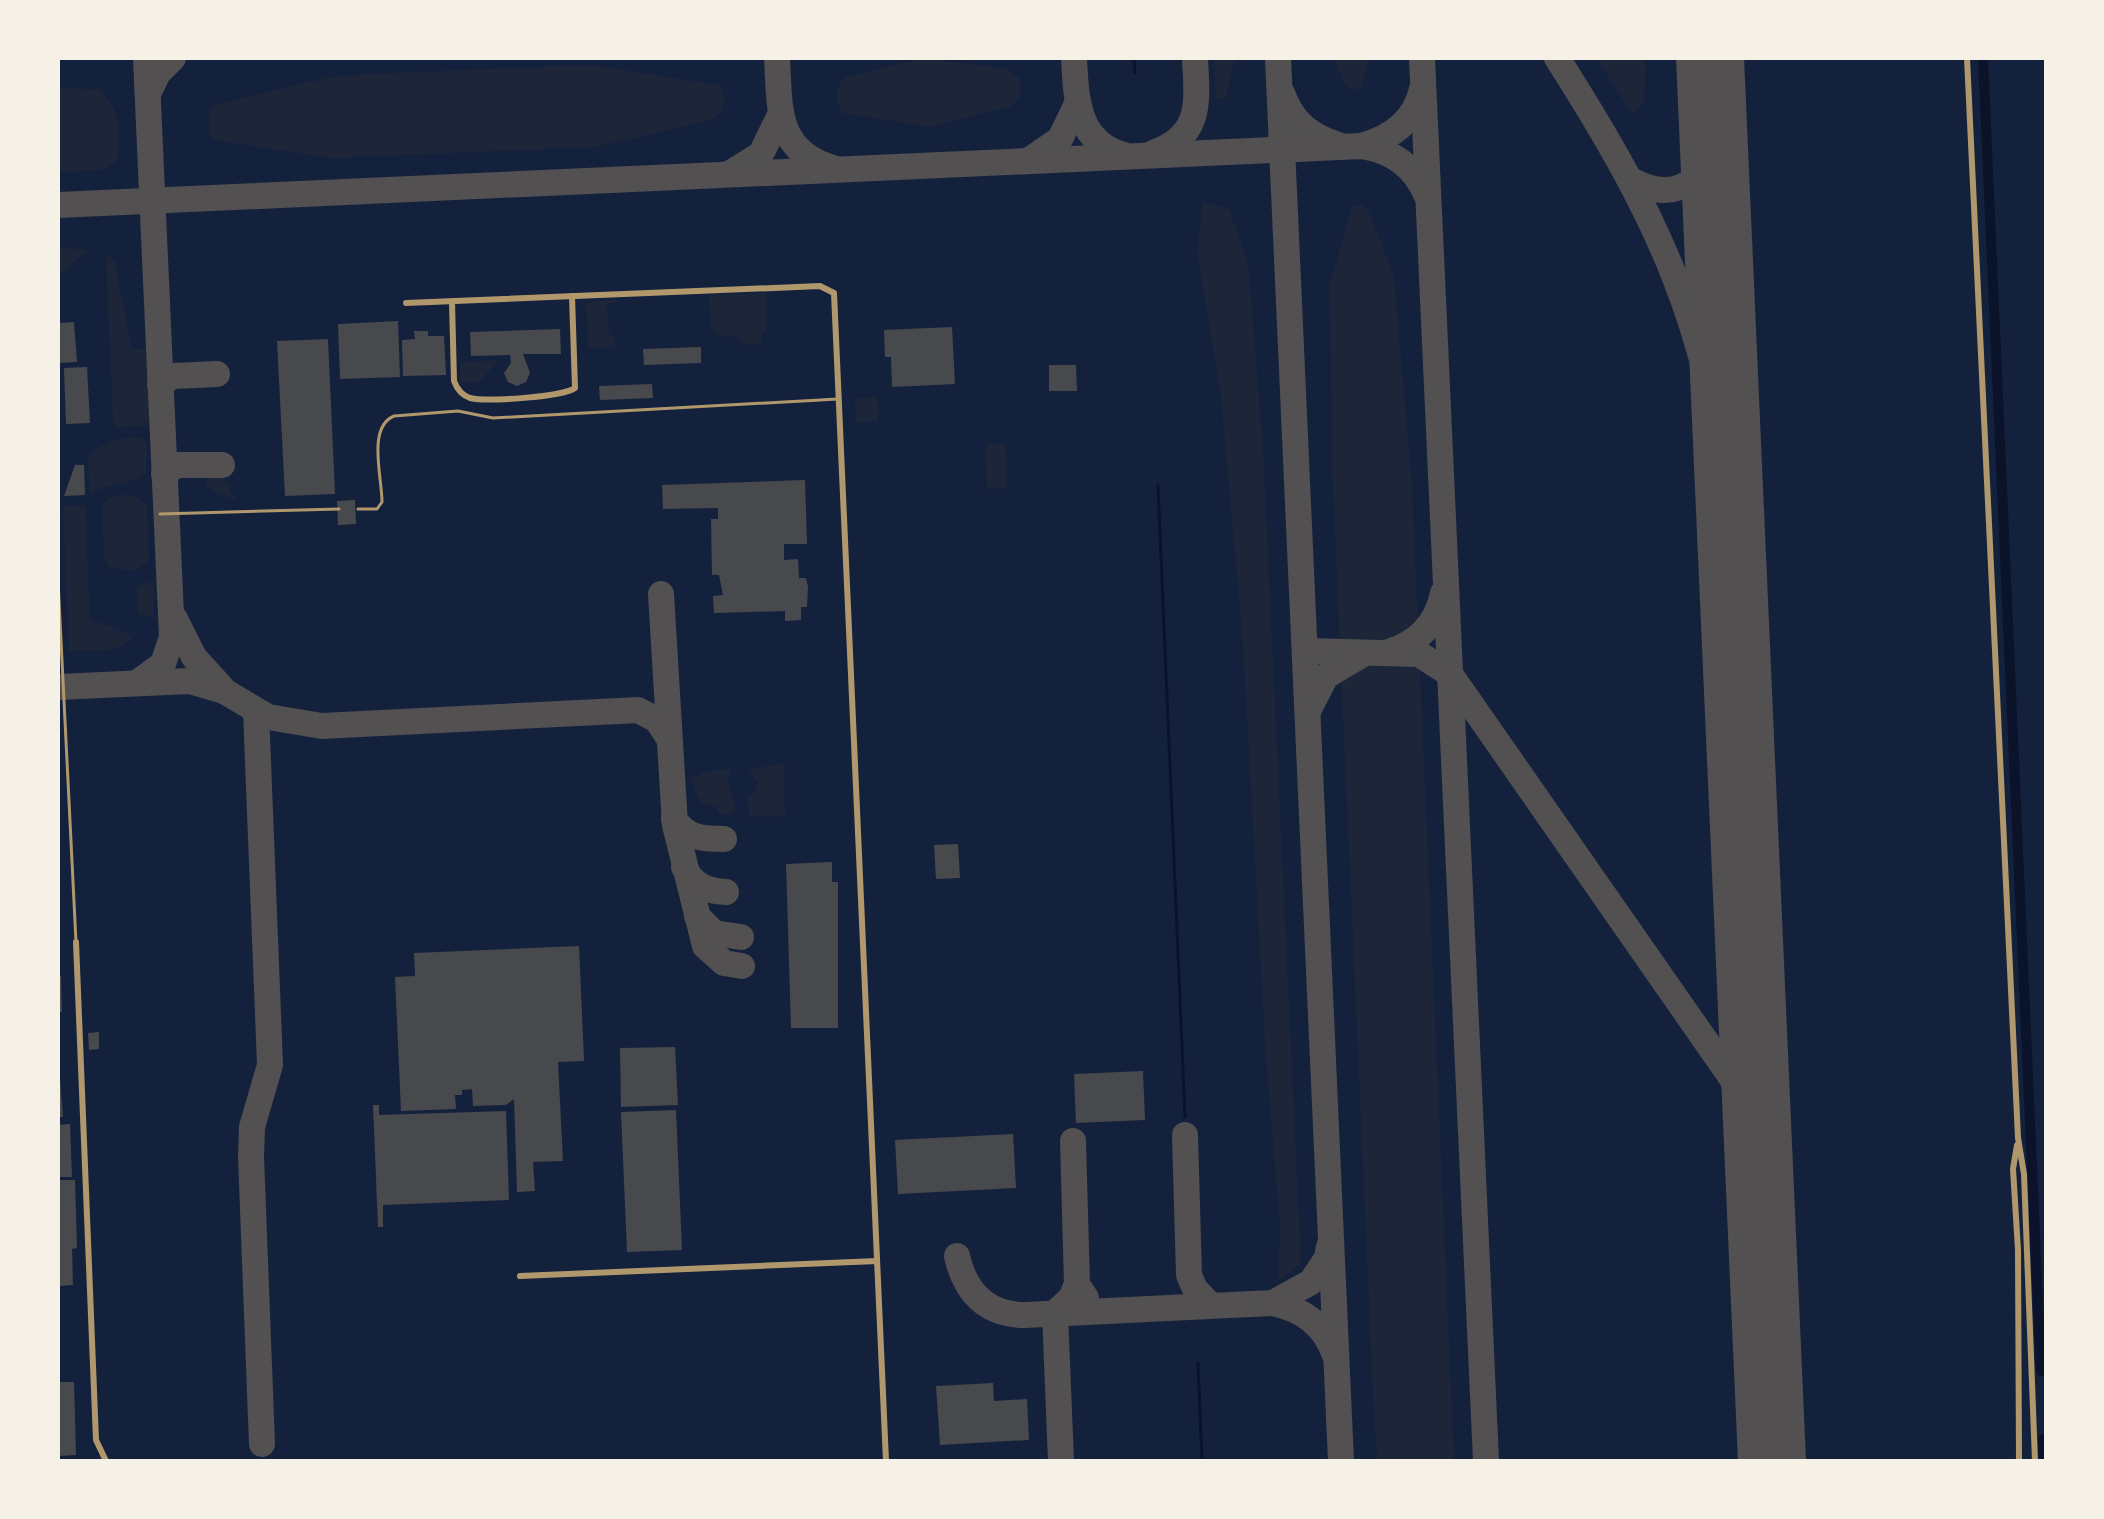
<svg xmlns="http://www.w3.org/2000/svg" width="2104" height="1519" font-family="'Space Grotesk',sans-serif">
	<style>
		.green { fill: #1d2539 }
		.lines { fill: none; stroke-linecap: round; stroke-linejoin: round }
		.stream { stroke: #0b132b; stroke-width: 3 }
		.canal { stroke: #0b132b; stroke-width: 10 }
		.taxiway { stroke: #525050; stroke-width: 26 }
		.runway { stroke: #525050; stroke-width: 68 }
		.building { fill: #48494c }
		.service { stroke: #b1986c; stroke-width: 3 }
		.minor { stroke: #b1986c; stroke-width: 6 }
	</style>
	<rect width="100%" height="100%" fill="#14213d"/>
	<g class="green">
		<path d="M 921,58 L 1008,69 L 1020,79 L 1021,96 L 1011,106 L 930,127 L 843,113 C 834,103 834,87 844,78 Z"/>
		<path d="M 1214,58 L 1235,58 L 1226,97 L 1216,100 Z"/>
		<path d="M 1334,58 L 1370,58 L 1362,86 L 1354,91 L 1345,85 Z"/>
		<path d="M 1596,58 L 1646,58 L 1644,103 L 1632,113 Z"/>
		<path d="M 590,65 L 720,85 C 727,101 726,113 710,120 L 595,147 L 331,158 L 214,140 L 209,135 L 210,109 L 219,104 L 327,78 L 366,74 Z"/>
		<path d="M 58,88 L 99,89 C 122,114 122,130 116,163 L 101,170 L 58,172 Z"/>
		<path d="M 1203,202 L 1229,209 L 1248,264 L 1263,448 L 1301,1264 L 1278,1281 L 1280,1225 L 1265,1044 L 1243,643 L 1221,396 L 1197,251 Z"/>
		<path d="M 1360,204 L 1368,210 L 1394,276 L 1412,488 L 1454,1461 L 1378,1461 L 1374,1415 L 1332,464 L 1330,283 L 1352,207 Z"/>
		<path d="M 58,247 L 61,247 L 88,250 L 58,276 Z"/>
		<path d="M 106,257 L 111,257 L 115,263 L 132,349 L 148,349 L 151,420 L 147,425 L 119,427 L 113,422 Z"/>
		<path d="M 766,293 L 767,332 L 762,332 L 762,344 L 745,345 L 737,336 L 724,337 L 711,331 L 709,295 Z"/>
		<path d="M 615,300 L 619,302 L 607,304 L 609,335 L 614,335 L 615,347 L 589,348 L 586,302 Z"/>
		<path d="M 499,360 L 479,382 L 460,383 L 460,362 Z"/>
		<path d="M 877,397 L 878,421 L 856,422 L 855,399 Z"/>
		<path d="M 131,437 L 147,440 L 146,473 C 130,485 109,485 90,492 L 87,458 C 99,444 114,440 131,437 Z"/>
		<path d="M 1005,443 L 1007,488 L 987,489 L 986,444 Z"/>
		<path d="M 209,476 L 222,476 L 237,501 L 206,487 Z"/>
		<path d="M 121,495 L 132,495 L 147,504 L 149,562 L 134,571 L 109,568 L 104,558 L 102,506 L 109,498 Z"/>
		<path d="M 85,505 L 90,619 L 133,636 C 120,655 90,650 69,651 L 63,506 Z"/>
		<path d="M 153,581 L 154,617 L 138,613 L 136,588 Z"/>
		<path d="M 784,763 L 785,816 L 749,817 L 748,796 L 756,790 L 758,782 L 748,770 Z"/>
		<path d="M 732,768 L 728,782 L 736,805 L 731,815 L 719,814 L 716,807 L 701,803 L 690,779 L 705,772 Z"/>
	</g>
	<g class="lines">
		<g class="stream">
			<path d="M 1134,58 L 1135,73"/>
			<path d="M 1158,486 L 1185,1117"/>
			<path d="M 1198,1363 L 1202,1461"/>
		</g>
		<g class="canal">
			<path d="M 1983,58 L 2041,1371"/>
			<path d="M 2043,1439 L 2044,1461"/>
		</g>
		<g class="taxiway">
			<path d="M 777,58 C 780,108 775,151 833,168"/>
			<path d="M 1074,58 C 1076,98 1077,143 1124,155"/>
			<path d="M 1278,58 L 1341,1461"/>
			<path d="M 1422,58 L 1486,1461"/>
			<path d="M 1557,58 C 1658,216 1711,328 1730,517"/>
			<path d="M 1282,93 C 1292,122 1310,136 1338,145"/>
			<path d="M 148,94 L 158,73 L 173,58"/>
			<path d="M 1361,146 C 1391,138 1415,121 1422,89"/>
			<path d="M 1153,153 C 1203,136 1197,101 1195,58"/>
			<path d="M 1031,159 L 1060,139 L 1076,106"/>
			<path d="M 732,172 L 761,154 L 779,117"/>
			<path d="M 1633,181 C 1668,200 1695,188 1714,154"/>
			<path d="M 58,205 L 1361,146 C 1393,151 1414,166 1427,196"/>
			<path d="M 160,384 L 173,376 L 217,374"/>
			<path d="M 164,474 L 176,465 L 222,465"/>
			<path d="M 661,594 L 675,825 L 705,946 L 724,963 L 742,966"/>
			<path d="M 175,619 L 194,657 L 222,688"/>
			<path d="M 1305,651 L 1419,654 L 1450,674 L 1756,1113"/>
			<path d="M 1389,652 C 1418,643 1437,623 1443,593"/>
			<path d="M 138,682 L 163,664 L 172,637 L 146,58"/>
			<path d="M 58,687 L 190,681 L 224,691 L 268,717 L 322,726 L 638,710 L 657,720 L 668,737"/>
			<path d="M 1309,709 L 1326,676 L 1363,654"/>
			<path d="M 256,711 L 270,1065 L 252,1127 L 251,1157 L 262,1444"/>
			<path d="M 674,819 C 687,838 702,839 724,839"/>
			<path d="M 684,867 C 693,885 706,891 726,892"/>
			<path d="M 697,916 L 714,933 L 741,937"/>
			<path d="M 1185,1135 L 1189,1275 L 1195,1289 L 1210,1305"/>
			<path d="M 1073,1141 L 1077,1284 L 1086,1298"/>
			<path d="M 957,1256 C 965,1292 986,1315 1025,1315 L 1273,1303 L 1311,1282 L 1327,1258 L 1329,1247"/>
			<path d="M 1273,1303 C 1301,1309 1324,1324 1334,1353"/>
			<path d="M 1061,1461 L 1055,1313 L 1071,1298 L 1077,1284"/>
		</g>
		<path class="runway" d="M 1710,58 L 1772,1461"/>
	</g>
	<g class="building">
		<path d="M 398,321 L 400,377 L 340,379 L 338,324 Z"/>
		<path d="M 74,322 L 77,362 L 58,363 L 58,323 Z"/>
		<path d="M 952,327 L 955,384 L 892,387 L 891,357 L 885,357 L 884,330 Z"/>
		<path d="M 560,329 L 561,354 L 523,354 L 530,373 L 526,382 L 517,386 L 508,382 L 504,373 L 511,363 L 510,355 L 471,356 L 470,332 Z"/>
		<path d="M 414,331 L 428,331 L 428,336 L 444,336 L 446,375 L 403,376 L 402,340 L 415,339 Z"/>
		<path d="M 328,339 L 335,494 L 285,496 L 277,341 Z"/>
		<path d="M 701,347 L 701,363 L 644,365 L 643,349 Z"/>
		<path d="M 1049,365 L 1076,365 L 1077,391 L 1049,391 Z"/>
		<path d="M 87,367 L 90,423 L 66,424 L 64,368 Z"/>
		<path d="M 652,384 L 653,398 L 600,400 L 599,386 Z"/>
		<path d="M 75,465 L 84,465 L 85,495 L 64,496 Z"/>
		<path d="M 805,480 L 807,544 L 784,544 L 784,560 L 798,559 L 799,578 L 806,578 L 808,587 L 807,607 L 801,607 L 801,620 L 785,621 L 785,611 L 714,613 L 713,596 L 723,595 L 719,575 L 712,575 L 711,519 L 718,519 L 718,508 L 663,509 L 662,485 Z"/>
		<path d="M 355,500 L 356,524 L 338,525 L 337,501 Z"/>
		<path d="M 958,844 L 960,878 L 936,879 L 934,845 Z"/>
		<path d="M 832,862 L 832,882 L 838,882 L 838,1028 L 791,1028 L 786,864 Z"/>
		<path d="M 579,946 L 584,1061 L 558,1062 L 563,1161 L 533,1162 L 535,1191 L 517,1192 L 514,1099 L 506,1105 L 473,1106 L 472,1089 L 462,1090 L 462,1095 L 455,1095 L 456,1109 L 401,1111 L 395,977 L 415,976 L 414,953 Z"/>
		<path d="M 58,976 L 61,976 L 62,1012 L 58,1012 Z"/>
		<path d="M 99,1032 L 99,1049 L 89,1050 L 88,1033 Z"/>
		<path d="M 675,1047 L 678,1105 L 621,1107 L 620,1048 Z"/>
		<path d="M 1143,1071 L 1145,1120 L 1076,1123 L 1074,1074 Z"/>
		<path d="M 58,1078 L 60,1078 L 63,1117 L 58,1117 Z"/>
		<path d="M 373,1105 L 379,1105 L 379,1115 L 506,1111 L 509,1200 L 383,1205 L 383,1227 L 378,1227 Z"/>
		<path d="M 676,1110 L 682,1250 L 627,1252 L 621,1112 Z"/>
		<path d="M 70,1124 L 72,1177 L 58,1177 L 58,1125 Z"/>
		<path d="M 1013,1134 L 1016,1188 L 898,1194 L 895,1140 Z"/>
		<path d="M 58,1180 L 75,1180 L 77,1248 L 72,1249 L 73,1285 L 58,1286 Z"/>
		<path d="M 58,1382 L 74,1382 L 76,1455 L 58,1456 Z"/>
		<path d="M 993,1383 L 994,1401 L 1027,1399 L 1029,1440 L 940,1445 L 936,1386 Z"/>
	</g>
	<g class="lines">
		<g class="service">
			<path d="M 358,509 L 377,509 L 382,502 C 382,477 367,427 394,416 L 458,411 L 493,418 L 838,399"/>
			<path d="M 160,514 L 339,509"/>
			<path d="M 58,580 L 76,942"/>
		</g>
		<g class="minor">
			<path d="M 1967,58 L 2018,1138 L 2024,1174 L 2035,1461"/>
			<path d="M 452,302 L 454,381 C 457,389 461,395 470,398 C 487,402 562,397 575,388 L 572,296"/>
			<path d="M 406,303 L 820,286 L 834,293 L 886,1461"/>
			<path d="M 76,942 L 96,1440 L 106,1461"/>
			<path d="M 2017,1145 L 2013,1169 L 2018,1250 L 2019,1461"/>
			<path d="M 520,1276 L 877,1261"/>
		</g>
	</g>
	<rect width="2104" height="1519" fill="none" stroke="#f6f1e7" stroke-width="120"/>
</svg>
